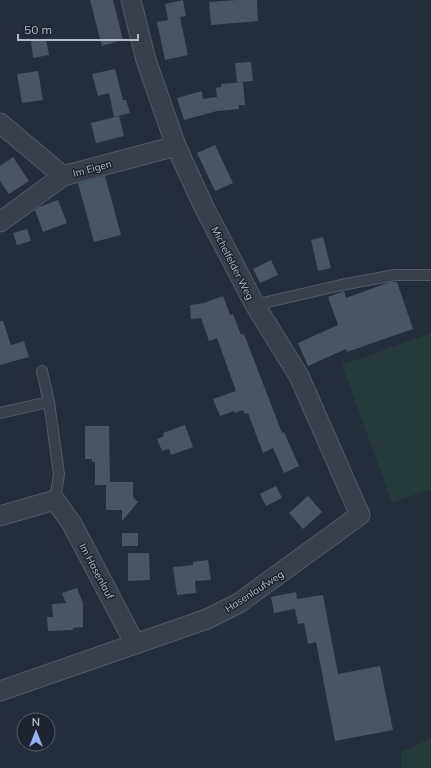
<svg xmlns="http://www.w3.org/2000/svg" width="431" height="768" font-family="Mulish,sans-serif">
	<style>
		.green { fill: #26393b }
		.building { fill: #4a5563 }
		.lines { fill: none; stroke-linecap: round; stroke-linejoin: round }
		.lane-casing { stroke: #535a66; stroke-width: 12 }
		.street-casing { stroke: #535a66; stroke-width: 21 }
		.lane { stroke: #383f4b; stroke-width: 10 }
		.street { stroke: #383f4b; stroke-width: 19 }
		.labels { text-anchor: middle; stroke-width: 3; stroke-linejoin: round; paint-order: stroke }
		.street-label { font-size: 10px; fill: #b3bac6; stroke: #1d242f }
	</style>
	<rect width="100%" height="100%" fill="#242d3a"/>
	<g class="green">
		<path d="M 431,333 L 431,489 L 392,503 L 342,365 Z"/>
		<path d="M 431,738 L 431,768 L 401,768 L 401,752 Z"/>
	</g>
	<g class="building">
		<path d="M 90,0 L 113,0 L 123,40 L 102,46 Z"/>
		<path d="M 183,0 L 186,16 L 180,17 L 188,55 L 165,60 L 157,22 L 168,20 L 165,4 Z"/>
		<path d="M 237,0 L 257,0 L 258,21 L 211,25 L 209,2 Z"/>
		<path d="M 46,39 L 49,55 L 33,58 L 31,41 Z"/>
		<path d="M 251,62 L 253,81 L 237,82 L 235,63 Z"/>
		<path d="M 115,69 L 123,100 L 126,100 L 130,113 L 114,117 L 109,93 L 98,96 L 92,74 Z"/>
		<path d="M 38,71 L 43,100 L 22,103 L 17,74 Z"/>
		<path d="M 243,82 L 245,105 L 239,105 L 239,109 L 217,111 L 184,120 L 177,98 L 202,91 L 203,99 L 217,97 L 216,88 L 221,87 L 221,84 Z"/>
		<path d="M 119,116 L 124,136 L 96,143 L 91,123 Z"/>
		<path d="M 215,145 L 233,183 L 215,191 L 197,153 Z"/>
		<path d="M 13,157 L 29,181 L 9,194 L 0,181 L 0,166 Z"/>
		<path d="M 105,176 L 121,235 L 94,242 L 78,183 Z"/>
		<path d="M 58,200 L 67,223 L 43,232 L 35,210 L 39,207 Z"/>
		<path d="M 27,229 L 31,241 L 17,245 L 13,233 Z"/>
		<path d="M 323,237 L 331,268 L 318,271 L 311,240 Z"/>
		<path d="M 271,260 L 278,275 L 260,283 L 253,269 Z"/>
		<path d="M 390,282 L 397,282 L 413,329 L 347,352 L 346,349 L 308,366 L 298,343 L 338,325 L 328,297 L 344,291 L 346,298 Z"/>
		<path d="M 223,296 L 230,315 L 233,314 L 241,335 L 244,334 L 282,433 L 284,432 L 299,466 L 284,473 L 273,448 L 263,453 L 248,413 L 245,414 L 243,410 L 235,413 L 234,411 L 220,416 L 213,399 L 236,391 L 217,338 L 209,341 L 201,318 L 191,319 L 190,305 L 204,303 Z"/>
		<path d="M 0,321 L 3,321 L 11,345 L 24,341 L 29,357 L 0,365 Z"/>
		<path d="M 185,425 L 193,447 L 171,455 L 169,449 L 162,451 L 157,439 L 164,436 L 163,433 Z"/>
		<path d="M 85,426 L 109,426 L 110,482 L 133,482 L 133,497 L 138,502 L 122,521 L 122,510 L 106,510 L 106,485 L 95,485 L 95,462 L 92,462 L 92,459 L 85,459 Z"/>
		<path d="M 276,486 L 282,498 L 266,506 L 260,494 Z"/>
		<path d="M 308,496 L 322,512 L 303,529 L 289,513 Z"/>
		<rect x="122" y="533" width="16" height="13"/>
		<path d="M 128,553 L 149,553 L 150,580 L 128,581 Z"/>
		<path d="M 208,560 L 211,580 L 195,581 L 196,593 L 177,595 L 173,567 L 193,565 L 193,562 Z"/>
		<path d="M 77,588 L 83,603 L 83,627 L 73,628 L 73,630 L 48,631 L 47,617 L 53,617 L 52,604 L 66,603 L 62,593 Z"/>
		<path d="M 296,592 L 297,599 L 323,595 L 338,674 L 380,666 L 393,730 L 335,741 L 316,642 L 308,644 L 304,623 L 298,624 L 295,609 L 274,613 L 271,597 Z"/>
	</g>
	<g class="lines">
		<g class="lane-casing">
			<g id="lane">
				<path d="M 255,305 L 341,285 L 395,275 L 431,275"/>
				<path d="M 42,371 L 49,402 L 59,474 L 55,500"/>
				<path d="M 0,413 L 49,402"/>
			</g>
		</g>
		<g class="street-casing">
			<g id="street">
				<path d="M 0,123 L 63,176 L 176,146"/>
				<path d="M 0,222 L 63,176"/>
				<path d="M 0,516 L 55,500 L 72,524 L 135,644"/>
				<path d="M 0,691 L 207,619 L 239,603 L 360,515 L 299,376 L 255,305 L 204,207 L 176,146 L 146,60 L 131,0"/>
			</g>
		</g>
		<use href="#lane" class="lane"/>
		<use href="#street" class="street"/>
	</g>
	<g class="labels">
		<g class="street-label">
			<text transform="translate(92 168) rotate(-15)" y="4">Im Eigen</text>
			<text transform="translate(233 263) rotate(63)" y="4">Michelfelder Weg</text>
			<text transform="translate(97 571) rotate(62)" y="4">Im Hasenlauf</text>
			<text transform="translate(254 591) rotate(-33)" y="4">Hasenlaufweg</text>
		</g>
	</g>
	<g transform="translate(36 732)"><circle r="19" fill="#1d242f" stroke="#59606b"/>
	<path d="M0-3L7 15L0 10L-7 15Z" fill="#8db3f1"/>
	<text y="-6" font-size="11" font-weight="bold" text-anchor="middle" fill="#b3bac6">N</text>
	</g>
	<path d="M18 34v6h120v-6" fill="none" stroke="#b3bac6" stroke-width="2"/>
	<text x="24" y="34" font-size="12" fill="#b3bac6" stroke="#1d242f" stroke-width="3" paint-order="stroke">50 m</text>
</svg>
